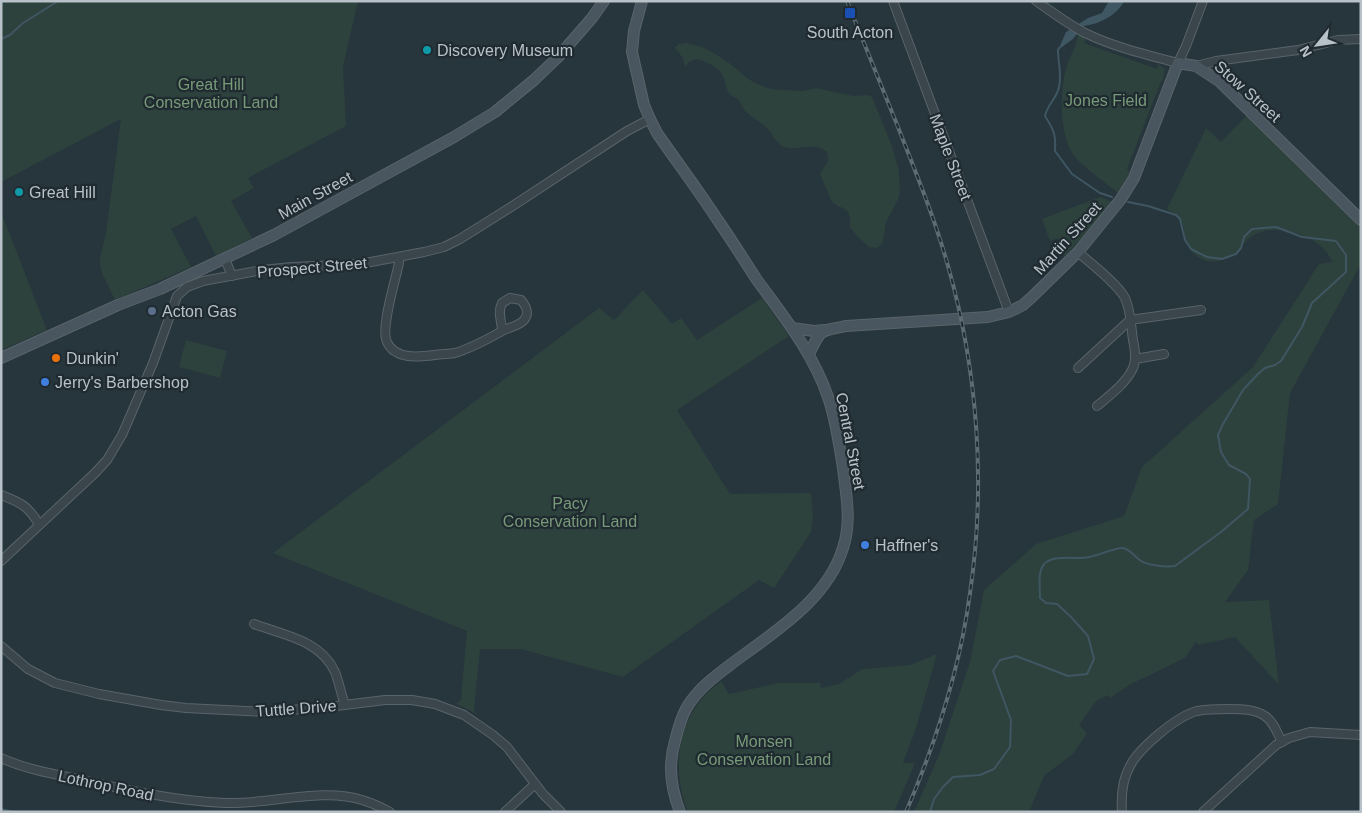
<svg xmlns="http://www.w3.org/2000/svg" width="1362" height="813" font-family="Arial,sans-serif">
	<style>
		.green { fill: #2d423d }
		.water { fill: #3f5663 }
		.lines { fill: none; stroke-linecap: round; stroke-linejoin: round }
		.stream { stroke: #3f5663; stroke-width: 2 }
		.street-casing { stroke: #59646a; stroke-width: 10 }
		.secondary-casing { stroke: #59646a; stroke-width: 12 }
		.street { stroke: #3b464c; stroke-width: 8 }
		.secondary { stroke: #49565f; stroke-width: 10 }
		.rail-casing { stroke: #5d6b73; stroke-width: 4 }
		.rail { stroke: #202b31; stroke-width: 2; stroke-dasharray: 5.5; stroke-linecap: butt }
		.transit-dot { fill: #1a4fb4; stroke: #202b31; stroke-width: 2 }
		.culture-dot { fill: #0f9aa8; stroke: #202b31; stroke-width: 2 }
		.service-dot { fill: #5c6f8a; stroke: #202b31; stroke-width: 2 }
		.food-dot { fill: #e8710a; stroke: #202b31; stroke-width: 2 }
		.shop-dot { fill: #3f7fe0; stroke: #202b31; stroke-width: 2 }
		.labels { text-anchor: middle; stroke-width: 4.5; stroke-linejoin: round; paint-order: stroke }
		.poi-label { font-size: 16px; fill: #b7c1c7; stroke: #202b31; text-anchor: start }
		.park-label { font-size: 16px; fill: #789a78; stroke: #202b31 }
		.street-label { font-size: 16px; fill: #b7c1c7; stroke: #202b31 }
	</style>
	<rect width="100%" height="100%" fill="#27353c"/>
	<g class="green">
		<path d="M 1,1 L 358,1 L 343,67 L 346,126 L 248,178 L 254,188 L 231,201 L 252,238 L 216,256 L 196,216 L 171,229 L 191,267 L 115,300 L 102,273 L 100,264 L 100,258 L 106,233 L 121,119 L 1,182 Z"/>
		<path d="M 1078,33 L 1086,37 L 1084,43 L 1157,69 L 1158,64 L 1165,69 L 1163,81 L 1161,81 L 1127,169 L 1130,172 L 1118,193 C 1105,182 1077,164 1070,149 C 1060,129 1060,91 1066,69 C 1069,57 1077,46 1078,33 Z"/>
		<path d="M 687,43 L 702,47 L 714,53 L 729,63 L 747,78 L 755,83 L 771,89 L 803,91 L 816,88 L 853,96 L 868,95 L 872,97 L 892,146 L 899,171 L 900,192 L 898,200 L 886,222 L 883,242 L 880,246 L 877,248 L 869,247 L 858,237 L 850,227 C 850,224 850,222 850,219 C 850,208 839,208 832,202 L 820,174 L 828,161 L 827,152 C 812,140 795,153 782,146 C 775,142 772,133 767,128 C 760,121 751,117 745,111 C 742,107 740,102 737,98 C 723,94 728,80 720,72 C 715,65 704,61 695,59 L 689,62 L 685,67 L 683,58 L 675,48 L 679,44 Z"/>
		<path d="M 1247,115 L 1361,226 L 1361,264 L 1290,393 L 1278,504 L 1254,520 L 1248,570 L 1225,602 L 1269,600 L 1279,685 L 1235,637 L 1198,645 L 1196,642 L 1185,658 L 1129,685 L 1110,698 L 1108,695 L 1096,701 L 1079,725 L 1087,733 L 1074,753 L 1044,776 L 1029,812 L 914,812 L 939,755 L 970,662 L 984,590 L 1036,544 L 1124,516 L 1142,467 L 1253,367 L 1319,264 L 1332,262 C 1327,249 1316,241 1304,236 C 1288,230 1268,226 1252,236 C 1247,239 1244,243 1241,247 C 1233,257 1220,263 1207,261 C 1195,258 1187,248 1185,236 C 1184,232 1184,229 1183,225 C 1180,217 1174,213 1167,209 L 1206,128 L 1221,142 Z"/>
		<path d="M 1100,197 L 1113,202 L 1065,256 L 1058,238 L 1050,241 L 1042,219 Z"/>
		<path d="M 1,212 L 47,330 L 1,350 Z"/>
		<path d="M 643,290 L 672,324 L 681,318 L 697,340 L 762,298 L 789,336 L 677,410 L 730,494 L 811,493 L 813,516 L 811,532 L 774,588 L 759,580 L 623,677 L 521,649 L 480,649 L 474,710 L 477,714 L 455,703 L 458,703 L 461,699 L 467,631 L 273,553 L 599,308 L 614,320 Z"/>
		<path d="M 186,340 L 227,351 L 220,378 L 179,367 Z"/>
		<path d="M 937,654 L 916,728 L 903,763 L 915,763 L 894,812 L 688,812 C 674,777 675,737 697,705 C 703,696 713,688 721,681 L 729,694 L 778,683 L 820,683 L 821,688 L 839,684 L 862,669 L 910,665 Z"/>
	</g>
	<path class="water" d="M 1109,1 L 1124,1 C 1120,11 1105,21 1094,24 C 1090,25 1086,25 1082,27 L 1073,39 L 1058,50 L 1066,32 L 1088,18 L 1102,13 Z"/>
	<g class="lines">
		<g class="stream">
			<path d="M 1,39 L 10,35 L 23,23 L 58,1"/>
			<path d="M 1059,48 L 1058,50 C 1058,63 1062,74 1059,87 C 1057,98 1047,105 1045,116 C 1054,130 1056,135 1055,151 L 1072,174 L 1100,193 L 1112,197"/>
			<path d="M 1,809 L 13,812"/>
			<path d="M 930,812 L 934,799 L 943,787 L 953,777 L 980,775 L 994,769 L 1010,747 L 1011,720 L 993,671 L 1000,660 L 1016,656 L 1068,676 L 1087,674 L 1094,659 L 1088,636 L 1071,617 L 1057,604 L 1046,603 L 1040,598 C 1040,590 1039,582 1040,574 C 1043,550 1073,561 1089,557 C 1097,556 1116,547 1123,548 C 1130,549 1135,557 1141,561 C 1150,566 1166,567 1175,566 L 1221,532 L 1248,509 L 1250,479 L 1246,474 L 1229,465 L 1221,452 L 1218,435 L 1223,424 L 1243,390 L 1258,374 L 1265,368 L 1275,365 L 1281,361 L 1302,327 L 1312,303 L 1346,272 L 1346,255 L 1336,241 L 1302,237 L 1276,227 L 1252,229 L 1244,237 L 1241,248 L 1236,254 L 1222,259 L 1207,257 L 1191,249 L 1185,240 L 1180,219 L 1176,215 L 1148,206 L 1128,202"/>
		</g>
		<g class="street-casing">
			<g id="street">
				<path d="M 893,1 L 1009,312"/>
				<path d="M 1036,1 C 1052,12 1068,24 1085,33 C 1114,47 1147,55 1178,63 L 1186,46 L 1203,1"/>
				<path d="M 1196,66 L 1216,61 L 1298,50 L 1338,40 L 1361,39"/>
				<path d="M 1078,252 C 1091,264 1117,283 1125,298 C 1131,311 1131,327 1133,340 C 1135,350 1137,361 1132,370 C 1125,384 1109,396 1097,406"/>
				<path d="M 399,258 L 399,263 C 396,278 380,329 387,342 C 395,360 419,357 435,355 C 442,354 449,354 455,353 C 472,348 488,339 504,330 C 510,327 519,326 524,320 C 530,313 526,306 521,300 L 510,298 L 502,303 C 497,313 502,321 502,331"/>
				<path d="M 225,259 L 232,276"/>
				<path d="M 1130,320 L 1201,310"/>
				<path d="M 1135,359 L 1164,354"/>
				<path d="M 1078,368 L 1130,320"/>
				<path d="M 1,495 C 20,502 30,507 39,525"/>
				<path d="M 1,561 L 95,473 L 107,460 L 122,435 L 153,363 L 177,296 L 187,287 L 203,281 L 262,270 L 292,267 L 360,264 L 424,252 L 444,247 L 460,239 L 511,207 L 627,131 L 650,119"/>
				<path d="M 254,624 C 283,635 321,640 335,672 C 339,682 341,694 345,705"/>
				<path d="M 1,646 L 28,669 L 55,683 L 99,694 L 161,705 L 186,708 L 266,712 L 328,707 L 385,700 L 412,700 L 435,704 L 464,715 L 493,735 L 507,747 L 543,794 L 561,812"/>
				<path d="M 1,758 C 25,769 53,774 78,779 C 127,790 175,801 225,803 C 267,805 322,787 362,800 C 372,803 381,807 390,812"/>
				<path d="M 505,812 L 535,784"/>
				<path d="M 1122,812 C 1121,797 1122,780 1130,766 C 1139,748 1177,716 1197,711 C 1207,709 1218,709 1228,709 C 1240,709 1255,709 1265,716 C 1274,722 1277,733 1282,742"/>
				<path d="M 1203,812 L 1276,745 L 1289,738 L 1310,732 L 1361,735"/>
			</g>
		</g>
		<g class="secondary-casing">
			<g id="secondary">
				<path d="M 642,1 L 634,31 L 632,52 L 644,105 L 650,119 L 657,133 C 677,162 698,190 717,219 C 731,239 744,260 757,280 C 784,317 813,353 828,397 C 836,420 839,444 843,468 C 846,495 852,521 843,548 C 827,601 772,633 730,665 C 714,677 698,689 687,707 C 681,717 678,729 675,741 C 668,764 671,789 680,812"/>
				<path d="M 792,328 L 814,331 L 825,330"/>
				<path d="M 809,354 C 821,330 818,331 846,326 L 988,317 L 1009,312 L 1023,305 L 1032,297 L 1078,252 L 1121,199 L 1134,178 L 1178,63 L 1196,66 L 1219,81 L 1361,220"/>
				<path d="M 1,358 L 118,305 L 160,289 L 274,235 L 454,137 L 495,112 L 534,80 L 558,57 L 592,18 L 604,1"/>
			</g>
		</g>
		<use href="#street" class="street"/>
		<use href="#secondary" class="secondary"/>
		<g class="rail-casing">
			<path id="rail" d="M 847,1 C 864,43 881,85 898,127 C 916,173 935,219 948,266 C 978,372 986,485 970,593 C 960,669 936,742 906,812"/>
		</g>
		<use href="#rail" class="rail"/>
	</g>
	<rect class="transit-dot" x="844" y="7" width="12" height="12" rx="2.5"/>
	<g class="culture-dot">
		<circle cx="427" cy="50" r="5"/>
		<circle cx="19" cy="192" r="5"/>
	</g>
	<circle class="service-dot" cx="152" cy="311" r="5"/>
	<circle class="food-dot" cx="56" cy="358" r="5"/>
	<g class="shop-dot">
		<circle cx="45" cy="382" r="5"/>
		<circle cx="865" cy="545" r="5"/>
	</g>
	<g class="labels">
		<g class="poi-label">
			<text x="850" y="38" text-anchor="middle">South Acton</text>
			<text x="437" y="56">Discovery Museum</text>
			<text x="29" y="198">Great Hill</text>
			<text x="162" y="317">Acton Gas</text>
			<text x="66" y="364">Dunkin'</text>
			<text x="55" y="388">Jerry's Barbershop</text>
			<text x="875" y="551">Haffner's</text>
		</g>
		<g class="park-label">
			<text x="211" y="90">Great Hill<tspan x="211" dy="18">Conservation Land</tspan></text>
			<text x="1106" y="106">Jones Field</text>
			<text x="570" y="509">Pacy<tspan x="570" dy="18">Conservation Land</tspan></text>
			<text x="764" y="747">Monsen<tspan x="764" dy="18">Conservation Land</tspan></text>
		</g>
		<g class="street-label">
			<text transform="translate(1248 91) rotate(42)" y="6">Stow Street</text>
			<text transform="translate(951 157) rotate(69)" y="6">Maple Street</text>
			<text transform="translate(315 195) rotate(-29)" y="6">Main Street</text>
			<text transform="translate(1067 238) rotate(-48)" y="6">Martin Street</text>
			<text transform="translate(312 267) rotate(-5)" y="6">Prospect Street</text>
			<text transform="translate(851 441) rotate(79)" y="6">Central Street</text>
			<text transform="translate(296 708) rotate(-4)" y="6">Tuttle Drive</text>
			<text transform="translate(106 785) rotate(12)" y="6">Lothrop Road</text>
		</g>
	</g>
	<rect width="1362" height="813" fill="none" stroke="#b7c1c7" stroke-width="5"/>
	<g transform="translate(1317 45) rotate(240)" stroke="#202b31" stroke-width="4" paint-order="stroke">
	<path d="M0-4L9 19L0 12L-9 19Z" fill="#b7c1c7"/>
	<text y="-8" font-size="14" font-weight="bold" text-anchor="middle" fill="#b7c1c7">N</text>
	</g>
</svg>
